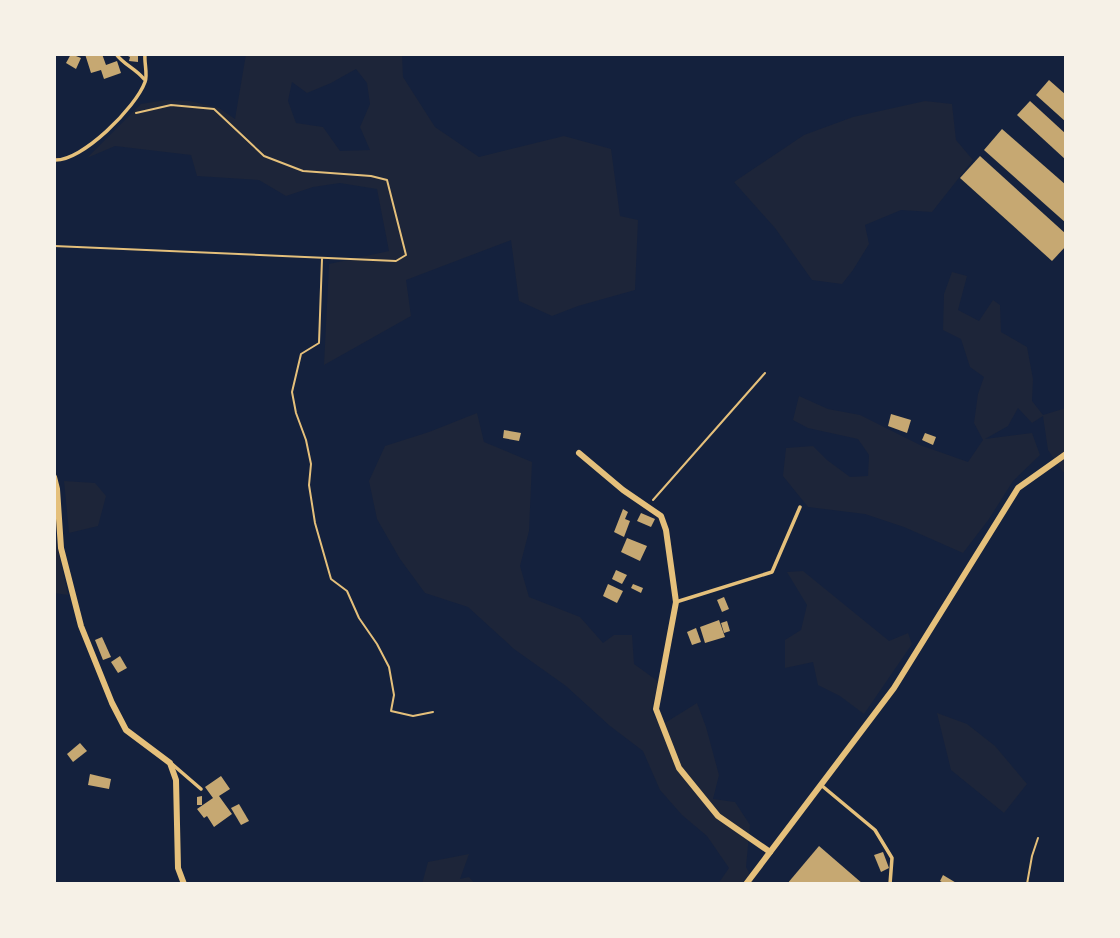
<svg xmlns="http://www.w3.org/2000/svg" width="1120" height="938" font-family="'Fira Sans',sans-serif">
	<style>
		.green { fill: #1d2539; fill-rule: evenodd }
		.building { fill: #c6a872 }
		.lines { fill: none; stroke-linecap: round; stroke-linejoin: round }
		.path { stroke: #e5c07b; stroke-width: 2 }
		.service { stroke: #e5c07b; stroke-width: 3.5 }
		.minor { stroke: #e5c07b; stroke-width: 6 }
	</style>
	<rect width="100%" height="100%" fill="#14213d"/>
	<g class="green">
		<path d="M 246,54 L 402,54 L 403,77 L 435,127 L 479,157 L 564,136 L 611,149 L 620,216 L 638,220 L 635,290 L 578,306 L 552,316 L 519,301 L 511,240 L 406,280 L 411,316 L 324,365 L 329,264 L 389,251 L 377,189 L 340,183 L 313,187 L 286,196 L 259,180 L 197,176 L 191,155 L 115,146 L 87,158 L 141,104 L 165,100 L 190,101 L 219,108 L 235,119 ZM 356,69 L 367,83 L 370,104 L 360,127 L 370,150 L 340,151 L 323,127 L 296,123 L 288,101 L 292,82 L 307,93 L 331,83 Z"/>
		<path d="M 925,101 L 952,104 L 956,140 L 973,160 L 932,212 L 901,210 L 865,225 L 869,244 L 853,270 L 842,284 L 812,280 L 775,228 L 734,182 L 804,135 L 853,117 Z"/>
		<path d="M 952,272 L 967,276 L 958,310 L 979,321 L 993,300 L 1000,305 L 1001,332 L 1027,347 L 1033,379 L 1032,401 L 1043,415 L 1066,408 L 1066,473 L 1063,472 L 1048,450 L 1043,416 L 1032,423 L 1018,408 L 1008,426 L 985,439 L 1032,433 L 1040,455 L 1013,481 L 989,519 L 963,553 L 904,527 L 865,514 L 808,507 L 783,476 L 786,448 L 813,446 L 827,460 L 850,477 L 868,476 L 869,455 L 858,439 L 808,428 L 793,420 L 799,396 L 828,409 L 860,415 L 920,445 L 968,462 L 983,440 L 974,423 L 978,394 L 984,377 L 970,367 L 961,339 L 943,330 L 944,294 Z"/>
		<path d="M 477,413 L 484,442 L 532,462 L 529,531 L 520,566 L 529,597 L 580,617 L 603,643 L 614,635 L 632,635 L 634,664 L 659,682 L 651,710 L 660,726 L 697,703 L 706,727 L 719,775 L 713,799 L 735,802 L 750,825 L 746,867 L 755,884 L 718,884 L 729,868 L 707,836 L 682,815 L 660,790 L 643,751 L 610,726 L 566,686 L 514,649 L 468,607 L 425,593 L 400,559 L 377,519 L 369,481 L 385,446 L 429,432 Z"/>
		<path d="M 64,481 L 95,483 L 106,496 L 98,526 L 69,533 Z"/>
		<path d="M 54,531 L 68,595 L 54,593 Z"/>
		<path d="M 803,571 L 889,641 L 908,633 L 912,644 L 864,714 L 840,696 L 818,685 L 813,662 L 785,668 L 785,640 L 801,630 L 807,605 L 787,572 Z"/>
		<path d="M 937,713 L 967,724 L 995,746 L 1027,784 L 1004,813 L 951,770 Z"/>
		<path d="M 469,854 L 460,879 L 469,877 L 475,884 L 422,884 L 428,862 Z"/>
	</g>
	<g class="building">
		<path d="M 71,54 L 81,58 L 76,69 L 66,63 Z"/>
		<path d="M 85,54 L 102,54 L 106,65 L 117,61 L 121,73 L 104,79 L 101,70 L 91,73 Z"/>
		<path d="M 124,54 L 138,54 L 138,62 L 129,61 L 130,57 Z"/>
		<path d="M 1049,80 L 1066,95 L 1066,122 L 1036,95 Z"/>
		<path d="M 1030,101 L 1066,134 L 1066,160 L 1017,115 Z"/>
		<path d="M 1002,129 L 1066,185 L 1066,223 L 984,150 Z"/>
		<path d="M 980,156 L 1066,234 L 1066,246 L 1052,261 L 960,178 Z"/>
		<path d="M 891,414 L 911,420 L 907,433 L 888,426 Z"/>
		<path d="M 504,430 L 521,433 L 519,441 L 503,438 Z"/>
		<path d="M 925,433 L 936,437 L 933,445 L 922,440 Z"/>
		<path d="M 623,509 L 628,512 L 625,519 L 630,521 L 624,537 L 614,532 Z"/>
		<path d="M 641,513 L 655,519 L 651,527 L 637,521 Z"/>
		<path d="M 627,538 L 647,546 L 640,561 L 621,552 Z"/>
		<path d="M 616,570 L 627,575 L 622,584 L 612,579 Z"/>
		<path d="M 608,584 L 623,591 L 617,603 L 603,596 Z"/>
		<path d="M 633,584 L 643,588 L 641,593 L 631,588 Z"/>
		<path d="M 724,597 L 729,609 L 722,612 L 717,600 Z"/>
		<path d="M 719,620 L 725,637 L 705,643 L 700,627 Z"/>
		<path d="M 727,621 L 730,631 L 724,633 L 721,623 Z"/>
		<path d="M 696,628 L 701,642 L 692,645 L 687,632 Z"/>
		<path d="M 102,637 L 111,657 L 103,660 L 95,640 Z"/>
		<path d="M 120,656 L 127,668 L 118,673 L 111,662 Z"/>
		<path d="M 80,743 L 87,751 L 73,762 L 67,754 Z"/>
		<path d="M 90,774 L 111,779 L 109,789 L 88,785 Z"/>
		<path d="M 221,776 L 230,789 L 219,796 L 232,814 L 214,827 L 207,816 L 204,818 L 197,809 L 213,798 L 205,787 Z"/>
		<path d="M 202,796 L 202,805 L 197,805 L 197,797 Z"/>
		<path d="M 239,804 L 249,821 L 241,825 L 231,808 Z"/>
		<path d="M 819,846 L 863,884 L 787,884 Z"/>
		<path d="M 883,852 L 889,868 L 881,872 L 874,855 Z"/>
		<path d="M 943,875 L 958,884 L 945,884 L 940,881 Z"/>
	</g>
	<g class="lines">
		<g class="path">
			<path d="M 54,246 L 396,261 L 406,255 L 387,180 L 371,176 L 303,171 L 264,156 L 214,109 L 171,105 L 136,113"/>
			<path d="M 322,259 L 319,343 L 301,354 L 292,392 L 296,413 L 306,440 L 311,464 L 309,485 L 315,523 L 331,579 L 347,591 L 359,618 L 377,644 L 389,667 L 394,695 L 391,711 L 413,716 L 433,712"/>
			<path d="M 653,500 L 765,373"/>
			<path d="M 1027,884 L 1032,856 L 1038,838"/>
		</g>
		<g class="service">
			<path d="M 116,54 C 124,65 135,68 144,79"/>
			<path d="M 54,160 C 82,162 136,107 145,82 C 148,74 144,63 145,54"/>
			<path d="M 676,602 L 772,572 L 800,507"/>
			<path d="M 172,764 L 201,789"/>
			<path d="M 821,785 L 875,830 L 892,858 L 890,884"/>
		</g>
		<g class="minor">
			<path d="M 579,453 L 623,490 L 661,516 L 666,530 L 676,602 L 656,709 L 679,768 L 718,816 L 770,852"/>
			<path d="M 54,477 L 57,489 L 61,548 L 81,626 L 112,703 L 126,730 L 170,763 L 176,780 L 178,868 L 184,884"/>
			<path d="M 746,884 L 894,688 L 1018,488 L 1066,454"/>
		</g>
	</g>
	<rect width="1120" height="938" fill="none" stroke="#f6f1e7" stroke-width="112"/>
</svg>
